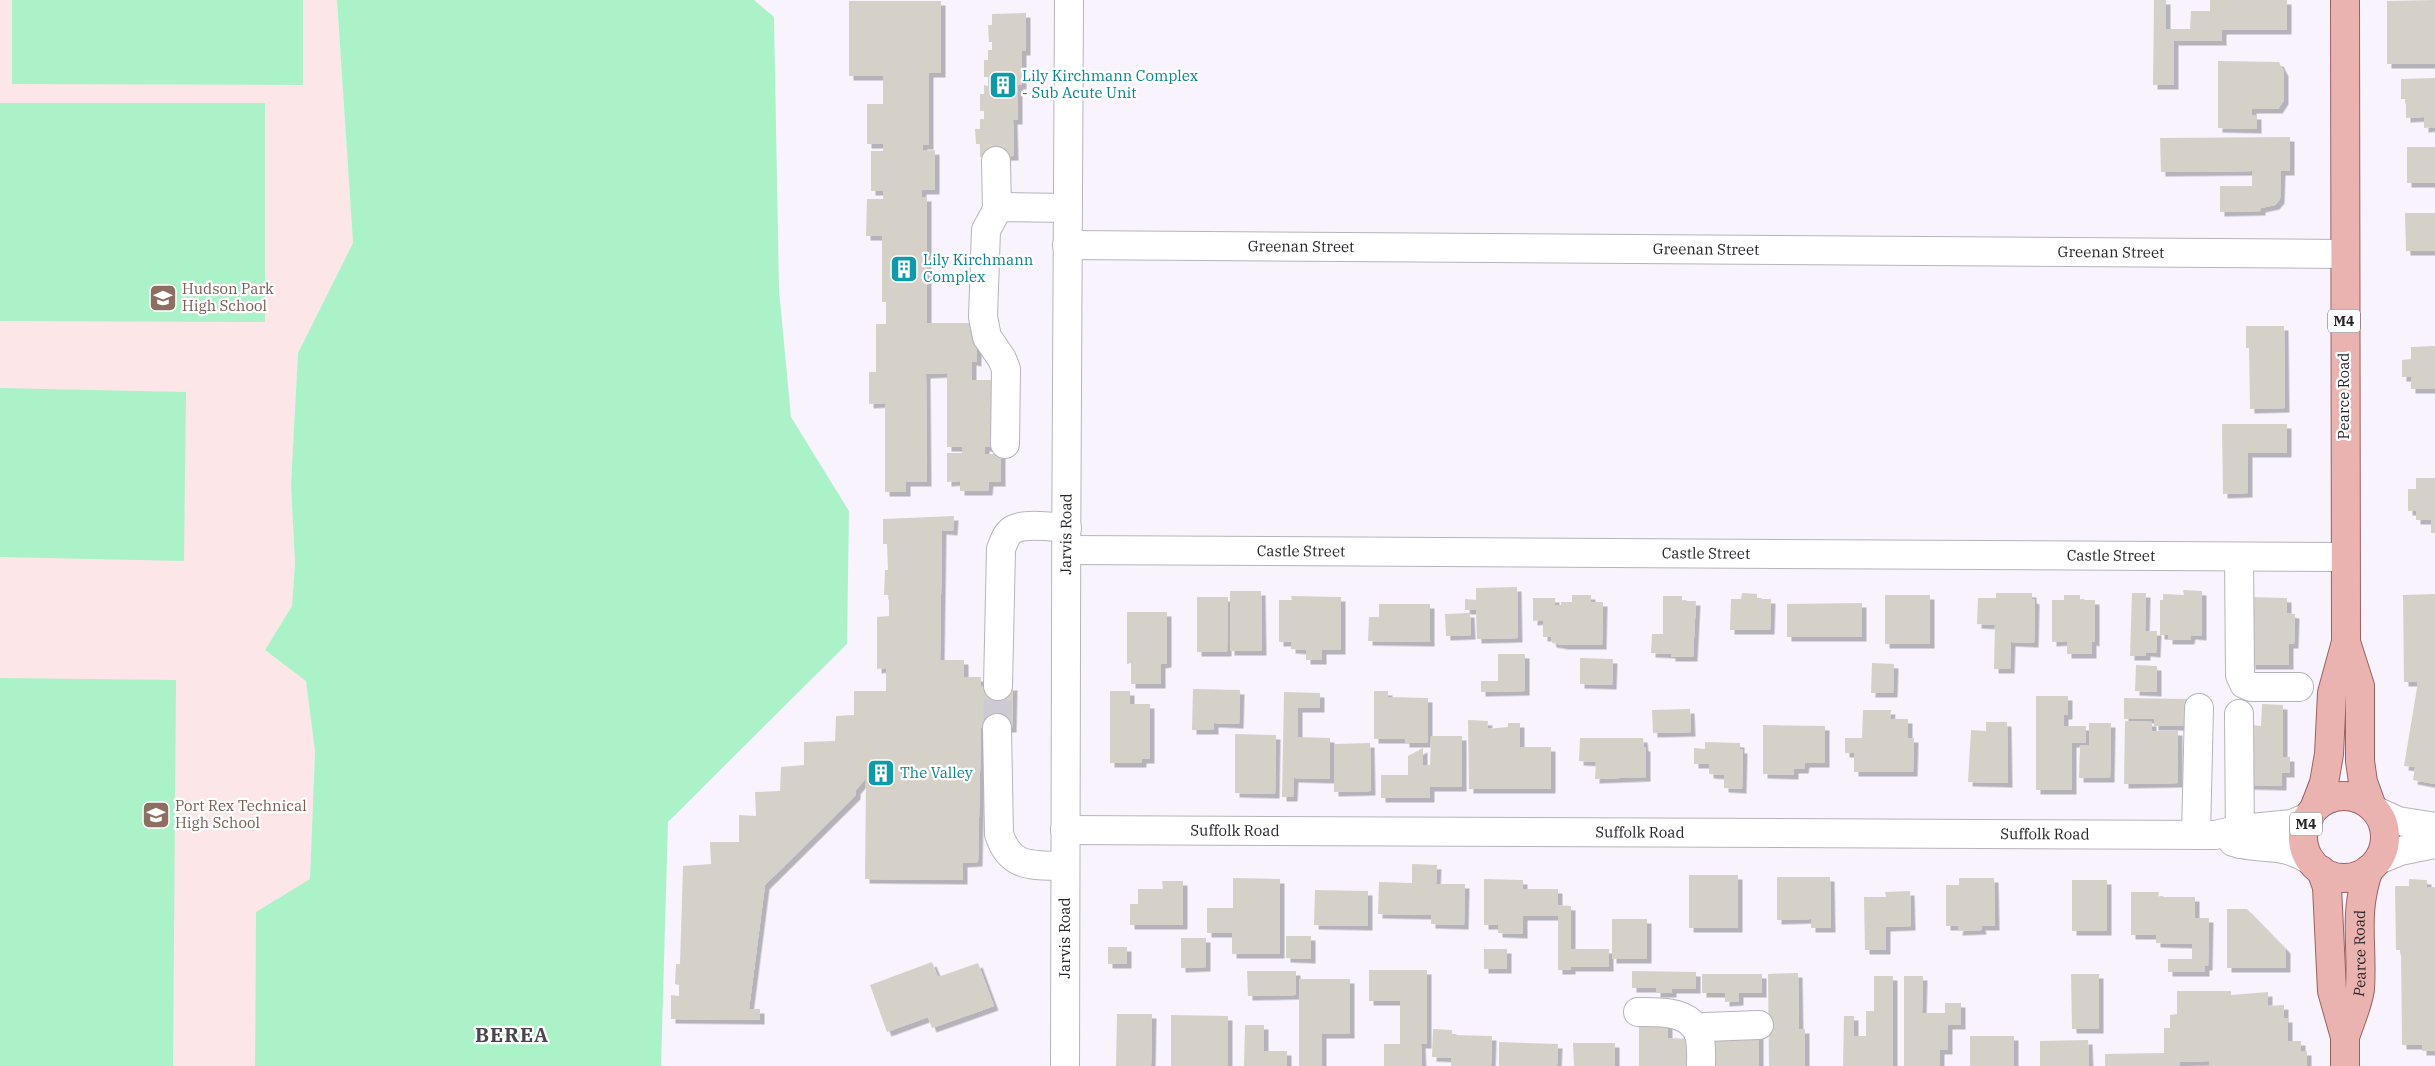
<svg xmlns="http://www.w3.org/2000/svg" width="2435" height="1066" font-family="'IBM Plex Serif',serif">
	<style>
		.education { fill: #fce6e7 }
		.green { fill: #acf2c9 }
		.building { fill: #d6d1c8; filter: url(#shadow) }
		.lines { fill: none; stroke-linecap: round; stroke-linejoin: round }
		.minor-tunnel { stroke: #cecad3; stroke-width: 28; stroke-dasharray: 28 14; stroke-linecap: butt }
		.minor-casing { stroke: #b7b3bc; stroke-width: 30 }
		.major-casing { stroke: #9e605f; stroke-width: 30 }
		.minor { stroke: #fff; stroke-width: 28 }
		.major { stroke: #ebb3b0; stroke-width: 28 }
		.labels { text-anchor: middle; stroke-width: 4.5; stroke-linejoin: round; paint-order: stroke }
		.shield { fill: #fff; stroke: #68676a; stroke-width: 1 }
		.shield-label { font-size: 14px; font-weight: bold; fill: #28262a }
		.culture-label { font-size: 15px; fill: #0d838f; stroke: #fff; text-anchor: start }
		.street-label { font-size: 15px; fill: #28262a; stroke: #fff }
		.education-label { font-size: 15px; fill: #785e54; stroke: #fff; text-anchor: start }
		.district-label { font-size: 20px; font-weight: bold; letter-spacing: 1px; fill: #49454d; stroke: #fff }
	</style>
	<defs>
		<filter id="shadow"><feDropShadow dx="4.5" dy="4.5" stdDeviation="0" flood-color="#0004"/></filter>
	</defs>
	<rect width="100%" height="100%" fill="#f8f3fd"/>
	<path class="education" d="M 0,0 L 337,0 L 353,243 L 298,353 L 291,485 L 295,563 L 292,606 L 265,650 L 306,680 L 315,751 L 310,879 L 256,913 L 255,1066 L 0,1066 Z"/>
	<g class="green">
		<path d="M 12,0 L 303,0 L 303,85 L 12,84 Z"/>
		<path d="M 337,0 L 754,0 L 774,17 L 779,290 L 791,417 L 849,511 L 847,644 L 668,822 L 661,1066 L 255,1066 L 256,912 L 310,879 L 315,751 L 306,681 L 265,650 L 292,606 L 295,563 L 291,485 L 298,353 L 353,243 Z"/>
		<path d="M 0,103 L 265,103 L 265,322 L 0,321 Z"/>
		<path d="M 0,388 L 186,392 L 184,561 L 0,557 Z"/>
		<path d="M 0,678 L 176,680 L 173,1066 L 0,1066 Z"/>
	</g>
	<g class="building">
		<path d="M 2154,0 L 2166,0 L 2166,29 L 2190,29 L 2191,11 L 2210,11 L 2210,0 L 2287,0 L 2287,30 L 2222,30 L 2222,41 L 2174,41 L 2174,85 L 2153,85 Z"/>
		<path d="M 2435,0 L 2435,64 L 2387,64 L 2387,1 Z"/>
		<path d="M 849,1 L 941,1 L 941,73 L 929,73 L 929,145 L 923,145 L 923,151 L 935,150 L 935,190 L 922,190 L 921,197 L 927,197 L 927,323 L 972,323 L 972,334 L 977,334 L 977,362 L 972,361 L 972,380 L 995,380 L 995,447 L 985,447 L 985,454 L 1001,454 L 1001,482 L 989,482 L 988,491 L 960,491 L 960,481 L 947,482 L 947,453 L 962,453 L 962,447 L 947,447 L 947,373 L 926,374 L 927,482 L 906,482 L 906,492 L 885,492 L 885,403 L 869,404 L 869,372 L 876,372 L 876,324 L 886,324 L 886,302 L 882,302 L 882,236 L 866,236 L 867,199 L 883,199 L 883,191 L 871,191 L 871,151 L 883,151 L 883,144 L 867,144 L 867,104 L 883,104 L 883,76 L 849,76 Z"/>
		<path d="M 1026,13 L 1026,51 L 1022,51 L 1022,85 L 1018,85 L 1018,120 L 1013,120 L 1014,156 L 980,157 L 980,144 L 976,144 L 975,129 L 980,129 L 980,119 L 984,119 L 984,111 L 980,111 L 980,94 L 984,94 L 984,85 L 988,86 L 988,77 L 984,77 L 984,60 L 988,60 L 988,50 L 992,50 L 992,42 L 989,42 L 988,25 L 992,25 L 992,14 Z"/>
		<path d="M 2218,61 L 2279,62 L 2284,72 L 2284,100 L 2278,109 L 2252,109 L 2252,115 L 2257,115 L 2257,129 L 2218,128 Z"/>
		<path d="M 2435,78 L 2435,127 L 2424,128 L 2424,117 L 2406,118 L 2406,99 L 2401,99 L 2401,79 Z"/>
		<path d="M 2290,137 L 2290,171 L 2281,171 L 2280,199 L 2275,205 L 2261,208 L 2261,211 L 2220,212 L 2220,186 L 2252,186 L 2252,171 L 2161,172 L 2160,138 Z"/>
		<rect x="2407" y="147" width="28" height="36"/>
		<path d="M 2405,213 L 2435,213 L 2435,251 L 2406,251 Z"/>
		<path d="M 2246,326 L 2284,326 L 2285,408 L 2250,409 L 2249,348 L 2246,348 Z"/>
		<path d="M 2435,346 L 2435,389 L 2411,389 L 2411,377 L 2402,377 L 2402,360 L 2411,359 L 2411,347 Z"/>
		<path d="M 2222,424 L 2287,424 L 2287,453 L 2248,453 L 2248,493 L 2223,494 Z"/>
		<path d="M 2416,478 L 2435,478 L 2435,533 L 2431,533 L 2431,520 L 2416,520 L 2416,511 L 2408,511 L 2408,489 L 2416,489 Z"/>
		<path d="M 954,516 L 953,531 L 942,530 L 940,660 L 964,660 L 964,677 L 981,677 L 981,687 L 1013,686 L 1012,728 L 981,728 L 978,862 L 963,863 L 963,880 L 865,879 L 866,778 L 856,790 L 856,795 L 765,885 L 749,1009 L 760,1009 L 760,1020 L 671,1019 L 671,995 L 679,996 L 679,985 L 675,984 L 676,964 L 680,964 L 683,866 L 711,864 L 710,842 L 739,842 L 739,815 L 756,816 L 755,792 L 780,791 L 781,767 L 804,765 L 804,742 L 835,741 L 836,716 L 854,715 L 854,691 L 886,691 L 886,668 L 877,669 L 877,617 L 889,616 L 889,595 L 884,595 L 885,570 L 888,570 L 887,544 L 883,544 L 883,519 Z"/>
		<path d="M 1517,587 L 1518,638 L 1477,639 L 1476,610 L 1465,610 L 1465,599 L 1476,600 L 1476,588 Z"/>
		<path d="M 2183,590 L 2202,591 L 2202,636 L 2191,635 L 2190,640 L 2168,640 L 2168,635 L 2160,635 L 2160,600 L 2163,600 L 2163,594 L 2184,595 Z"/>
		<path d="M 1230,591 L 1261,591 L 1262,651 L 1230,651 Z"/>
		<path d="M 1742,593 L 1757,594 L 1757,599 L 1771,599 L 1770,630 L 1730,630 L 1731,599 L 1741,599 Z"/>
		<path d="M 1996,593 L 2032,593 L 2032,599 L 2035,600 L 2034,643 L 2011,642 L 2010,669 L 1994,669 L 1995,625 L 1977,624 L 1978,598 L 1996,598 Z"/>
		<path d="M 2132,593 L 2146,593 L 2145,631 L 2157,631 L 2156,653 L 2146,652 L 2146,656 L 2130,656 Z"/>
		<path d="M 2435,594 L 2435,784 L 2413,780 L 2415,767 L 2404,766 L 2418,682 L 2404,682 L 2403,595 Z"/>
		<path d="M 1572,595 L 1591,595 L 1591,602 L 1603,602 L 1602,645 L 1564,645 L 1552,643 L 1551,637 L 1543,637 L 1543,620 L 1533,621 L 1533,598 L 1555,598 L 1555,605 L 1561,605 L 1561,602 L 1572,602 Z"/>
		<rect x="1885" y="595" width="45" height="49"/>
		<path d="M 2064,595 L 2080,595 L 2080,600 L 2095,600 L 2095,642 L 2092,641 L 2092,654 L 2067,654 L 2067,641 L 2052,642 L 2052,600 L 2064,600 Z"/>
		<path d="M 1291,596 L 1341,597 L 1341,650 L 1322,650 L 1322,660 L 1306,660 L 1306,650 L 1291,649 L 1291,642 L 1279,642 L 1279,600 L 1292,600 Z"/>
		<path d="M 1663,596 L 1682,596 L 1682,601 L 1696,601 L 1693,657 L 1671,657 L 1671,654 L 1651,653 L 1652,634 L 1663,634 Z"/>
		<path d="M 1197,597 L 1228,597 L 1227,652 L 1197,652 Z"/>
		<path d="M 2248,597 L 2287,598 L 2287,613 L 2295,614 L 2294,644 L 2289,644 L 2289,665 L 2251,665 Z"/>
		<path d="M 1862,603 L 1862,637 L 1787,637 L 1787,604 Z"/>
		<path d="M 1379,604 L 1430,604 L 1430,642 L 1368,641 L 1369,617 L 1379,617 Z"/>
		<path d="M 1127,612 L 1167,612 L 1167,663 L 1161,664 L 1161,684 L 1131,684 L 1131,663 L 1127,664 Z"/>
		<path d="M 1470,613 L 1471,635 L 1446,636 L 1445,614 Z"/>
		<path d="M 1498,654 L 1525,654 L 1525,691 L 1481,692 L 1481,681 L 1498,681 Z"/>
		<path d="M 1580,658 L 1613,659 L 1612,685 L 1580,684 Z"/>
		<path d="M 1872,663 L 1894,664 L 1893,693 L 1871,693 Z"/>
		<path d="M 2136,665 L 2157,666 L 2157,692 L 2135,691 Z"/>
		<path d="M 1193,689 L 1240,690 L 1239,724 L 1214,723 L 1214,730 L 1192,730 Z"/>
		<path d="M 1110,691 L 1130,691 L 1130,704 L 1150,704 L 1150,759 L 1142,759 L 1142,763 L 1110,763 Z"/>
		<path d="M 1374,691 L 1388,691 L 1388,697 L 1428,698 L 1428,743 L 1405,743 L 1405,739 L 1374,739 Z"/>
		<path d="M 1284,692 L 1320,693 L 1320,708 L 1298,708 L 1298,737 L 1330,738 L 1330,779 L 1294,778 L 1293,797 L 1282,797 Z"/>
		<path d="M 2036,696 L 2068,696 L 2068,715 L 2064,715 L 2064,726 L 2086,726 L 2086,743 L 2072,743 L 2072,790 L 2036,790 Z"/>
		<path d="M 2124,698 L 2187,699 L 2186,726 L 2154,726 L 2154,719 L 2124,719 Z"/>
		<path d="M 2262,704 L 2283,705 L 2283,757 L 2290,757 L 2290,773 L 2282,773 L 2282,786 L 2243,785 L 2252,725 L 2261,726 Z"/>
		<path d="M 1690,709 L 1691,732 L 1653,733 L 1652,710 Z"/>
		<path d="M 1863,710 L 1891,710 L 1890,719 L 1908,719 L 1908,738 L 1914,738 L 1913,772 L 1854,772 L 1854,753 L 1845,753 L 1845,738 L 1862,738 Z"/>
		<path d="M 1468,720 L 1488,721 L 1487,729 L 1508,727 L 1508,723 L 1520,723 L 1520,747 L 1551,747 L 1551,789 L 1469,789 Z"/>
		<path d="M 2125,721 L 2152,722 L 2152,731 L 2178,731 L 2178,783 L 2124,784 Z"/>
		<path d="M 1986,722 L 2007,722 L 2008,783 L 1968,782 L 1971,730 L 1986,731 Z"/>
		<path d="M 2089,723 L 2111,723 L 2110,778 L 2079,778 L 2080,745 L 2089,746 Z"/>
		<path d="M 1763,725 L 1825,726 L 1825,763 L 1805,763 L 1804,769 L 1794,769 L 1794,775 L 1763,774 Z"/>
		<path d="M 1235,734 L 1276,735 L 1275,794 L 1235,793 Z"/>
		<path d="M 1431,736 L 1462,736 L 1462,787 L 1430,787 L 1430,798 L 1381,798 L 1381,775 L 1408,775 L 1408,756 L 1423,748 L 1423,765 L 1430,765 Z"/>
		<path d="M 1580,738 L 1643,738 L 1644,747 L 1646,747 L 1646,777 L 1595,779 L 1596,762 L 1579,761 Z"/>
		<path d="M 1705,742 L 1740,743 L 1740,749 L 1743,749 L 1742,789 L 1724,788 L 1724,775 L 1709,774 L 1709,764 L 1694,764 L 1694,748 L 1705,749 Z"/>
		<path d="M 1370,743 L 1371,791 L 1334,792 L 1334,744 Z"/>
		<path d="M 1412,864 L 1437,865 L 1436,884 L 1465,884 L 1464,925 L 1431,924 L 1431,915 L 1378,914 L 1379,882 L 1412,883 Z"/>
		<rect x="1689" y="875" width="49" height="53"/>
		<path d="M 1777,877 L 1830,877 L 1831,928 L 1811,928 L 1811,919 L 1777,920 Z"/>
		<path d="M 1233,878 L 1280,879 L 1280,954 L 1232,954 L 1232,933 L 1207,933 L 1207,908 L 1233,908 Z"/>
		<path d="M 1959,878 L 1994,878 L 1995,926 L 1981,926 L 1982,930 L 1958,931 L 1959,926 L 1946,926 L 1946,885 L 1959,885 Z"/>
		<path d="M 1484,879 L 1523,880 L 1523,889 L 1558,889 L 1558,905 L 1571,906 L 1571,949 L 1609,949 L 1609,967 L 1571,967 L 1571,970 L 1558,970 L 1558,916 L 1523,916 L 1523,934 L 1498,933 L 1498,925 L 1484,925 Z"/>
		<path d="M 2409,879 L 2427,880 L 2427,888 L 2435,887 L 2435,1051 L 2422,1051 L 2422,1045 L 2402,1045 L 2401,950 L 2396,950 L 2395,886 L 2409,886 Z"/>
		<rect x="2072" y="880" width="35" height="51"/>
		<path d="M 1162,881 L 1183,881 L 1183,925 L 1130,925 L 1130,904 L 1138,904 L 1138,889 L 1163,889 Z"/>
		<path d="M 1315,890 L 1368,891 L 1368,926 L 1314,925 Z"/>
		<path d="M 1910,891 L 1911,926 L 1886,927 L 1886,950 L 1865,950 L 1864,897 L 1886,897 L 1885,892 Z"/>
		<path d="M 2131,892 L 2159,892 L 2158,897 L 2195,897 L 2195,918 L 2209,918 L 2208,966 L 2205,966 L 2205,972 L 2168,972 L 2168,959 L 2192,959 L 2192,944 L 2156,943 L 2156,935 L 2131,935 Z"/>
		<path d="M 2227,909 L 2247,909 L 2286,949 L 2286,968 L 2227,968 Z"/>
		<rect x="1612" y="919" width="35" height="40"/>
		<path d="M 1286,936 L 1311,936 L 1311,959 L 1286,958 Z"/>
		<path d="M 1181,938 L 1206,938 L 1206,967 L 1181,968 Z"/>
		<rect x="1108" y="947" width="19" height="17"/>
		<rect x="1484" y="949" width="23" height="20"/>
		<path d="M 932,962 L 938,977 L 978,963 L 994,1006 L 932,1028 L 928,1017 L 887,1032 L 870,985 Z"/>
		<path d="M 1369,970 L 1427,970 L 1427,1044 L 1421,1044 L 1422,1066 L 1384,1066 L 1384,1044 L 1400,1044 L 1400,1001 L 1369,1001 Z"/>
		<path d="M 1247,971 L 1296,971 L 1296,995 L 1248,996 Z"/>
		<path d="M 1632,971 L 1696,972 L 1696,989 L 1672,989 L 1672,993 L 1656,993 L 1656,988 L 1632,988 Z"/>
		<path d="M 1798,973 L 1799,1029 L 1805,1029 L 1805,1066 L 1769,1066 L 1768,974 Z"/>
		<path d="M 1702,974 L 1762,974 L 1762,993 L 1739,993 L 1739,1001 L 1725,1002 L 1725,993 L 1702,993 Z"/>
		<path d="M 2071,974 L 2099,974 L 2099,1029 L 2072,1029 Z"/>
		<path d="M 1874,976 L 1893,976 L 1893,1066 L 1843,1066 L 1844,1016 L 1854,1016 L 1854,1036 L 1866,1036 L 1866,1011 L 1874,1011 Z"/>
		<path d="M 1904,976 L 1923,976 L 1922,1013 L 1945,1013 L 1945,1003 L 1961,1003 L 1961,1025 L 1948,1025 L 1948,1050 L 1940,1050 L 1940,1066 L 1904,1066 Z"/>
		<path d="M 1299,979 L 1350,979 L 1350,1034 L 1322,1034 L 1322,1066 L 1299,1066 Z"/>
		<path d="M 2177,991 L 2231,991 L 2231,995 L 2268,992 L 2268,1006 L 2284,1005 L 2284,1018 L 2288,1018 L 2288,1041 L 2301,1041 L 2301,1051 L 2307,1051 L 2307,1066 L 2209,1066 L 2209,1061 L 2180,1062 L 2180,1066 L 2105,1066 L 2105,1054 L 2164,1053 L 2164,1028 L 2170,1028 L 2170,1015 L 2177,1014 Z"/>
		<path d="M 1117,1014 L 1152,1014 L 1151,1066 L 1116,1066 Z"/>
		<path d="M 1171,1015 L 1228,1016 L 1228,1066 L 1171,1066 Z"/>
		<path d="M 1639,1020 L 1668,1020 L 1668,1038 L 1691,1039 L 1691,1066 L 1639,1066 Z"/>
		<path d="M 1245,1025 L 1264,1025 L 1264,1051 L 1287,1051 L 1287,1066 L 1244,1066 Z"/>
		<path d="M 1433,1029 L 1452,1030 L 1452,1035 L 1492,1036 L 1491,1066 L 1451,1066 L 1451,1058 L 1432,1057 Z"/>
		<rect x="1710" y="1031" width="49" height="35"/>
		<rect x="1970" y="1036" width="44" height="30"/>
		<path d="M 2088,1040 L 2089,1066 L 2040,1066 L 2040,1041 Z"/>
		<path d="M 1499,1042 L 1558,1044 L 1557,1066 L 1499,1066 Z"/>
		<path d="M 1573,1043 L 1615,1043 L 1615,1066 L 1574,1066 Z"/>
	</g>
	<g class="lines">
		<path class="minor-tunnel" d="M 997,728 L 998,686"/>
		<g class="minor-casing">
			<g id="minor">
				<path d="M 996,161 L 997,210"/>
				<path id="s1" d="M 1067,245 L 2344,254"/>
				<path d="M 1005,444 L 1006,369 L 1002,359 L 987,337 L 983,317 L 986,230 L 997,210 L 1006,207 L 1067,208"/>
				<path id="s2" d="M 1067,550 L 2345,557"/>
				<path d="M 2239,558 L 2240,675 L 2244,684 L 2251,687 L 2299,687"/>
				<path d="M 998,686 L 1001,549 C 1004,542 1006,533 1014,529 C 1026,523 1053,527 1067,528"/>
				<path d="M 2239,714 L 2240,844"/>
				<path d="M 997,728 L 999,834 C 1010,869 1033,865 1065,866"/>
				<path d="M 2376,811 L 2398,821 L 2435,827"/>
				<path id="s3" d="M 1065,830 L 2215,835 L 2241,829 L 2292,824 L 2310,816"/>
				<path d="M 2196,835 L 2199,708"/>
				<path d="M 2233,842 C 2261,851 2282,841 2311,861"/>
				<path d="M 2378,860 L 2400,851 L 2435,844"/>
				<path d="M 1638,1012 C 1659,1012 1691,1010 1699,1035 C 1702,1044 1701,1057 1701,1066"/>
				<path d="M 1699,1034 L 1705,1027 L 1759,1025"/>
				<path id="s4" d="M 1065,1066 C 1064,711 1068,355 1069,0"/>
			</g>
		</g>
		<g class="major-casing">
			<g id="major">
				<path d="M 2346,642 L 2360,686 L 2360,761 L 2363,782 L 2372,807"/>
				<circle cx="2344" cy="837" r="41"/>
				<path d="M 2314,809 L 2324,783 L 2329,754 L 2332,693 L 2346,642 L 2345,0"/>
				<path d="M 2321,870 L 2327,887 L 2332,991 L 2345,1037 L 2345,1066"/>
				<path id="s5" d="M 2345,1037 C 2350,1022 2358,1004 2360,989 C 2363,944 2353,914 2369,869"/>
			</g>
		</g>
		<use href="#minor" class="minor"/>
		<use href="#major" class="major"/>
	</g>
	<defs>
		<g id="building-square" transform="scale(1.4375)"><rect x="-9" y="-9" width="18" height="18" rx="4" fill="#0f9aa8" stroke="#fff"/><path d="M-4-6H4V6H1V3H-1V6H-4ZM-2.5-4.3h1.7v1.8h-1.7ZM.8-4.3h1.7v1.8H.8ZM-2.5-1h1.7V.8h-1.7ZM.8-1h1.7V.8H.8Z" fill="#fff"/></g>
		<g id="school-square" transform="scale(1.4375)"><rect x="-9" y="-9" width="18" height="18" rx="4" fill="#8d6e63" stroke="#fff"/><path d="M0-5L7-2L0 1L-7-2ZM-4 1L0 2.5L4 1V4Q0 6-4 4Z" fill="#fff"/></g>
	</defs>
	<g fill-rule="evenodd">
		<use href="#building-square" x="1003" y="85"/>
		<use href="#building-square" x="904" y="269"/>
		<use href="#school-square" x="163" y="298"/>
		<use href="#building-square" x="881" y="773"/>
		<use href="#school-square" x="156" y="815"/>
	</g>
	<g class="labels">
		<g class="shield">
			<rect x="2328" y="309.5" width="32" height="23" rx="4"/>
			<rect x="2290" y="812.5" width="32" height="23" rx="4"/>
		</g>
		<g class="shield-label">
			<text x="2344" y="326">M4</text>
			<text x="2306" y="829">M4</text>
		</g>
		<g class="culture-label">
			<text x="1022" y="81">Lily Kirchmann Complex<tspan x="1022" dy="17">- Sub Acute Unit</tspan></text>
			<text x="923" y="265">Lily Kirchmann<tspan x="923" dy="17">Complex</tspan></text>
			<text x="900" y="778">The Valley</text>
		</g>
		<g class="street-label">
			<text dy="5" stroke="none"><textPath href="#s1" startOffset="234">Greenan Street</textPath></text>
			<text dy="5" stroke="none"><textPath href="#s1" startOffset="639">Greenan Street</textPath></text>
			<text dy="5" stroke="none"><textPath href="#s1" startOffset="1044">Greenan Street</textPath></text>
			<text transform="translate(2344 396) rotate(-90)" y="5">Pearce Road</text>
			<text dy="5" stroke="none"><textPath href="#s4" startOffset="532">Jarvis Road</textPath></text>
			<text dy="5" stroke="none"><textPath href="#s2" startOffset="234">Castle Street</textPath></text>
			<text dy="5" stroke="none"><textPath href="#s2" startOffset="639">Castle Street</textPath></text>
			<text dy="5" stroke="none"><textPath href="#s2" startOffset="1044">Castle Street</textPath></text>
			<text dy="5" stroke="none"><textPath href="#s3" startOffset="170">Suffolk Road</textPath></text>
			<text dy="5" stroke="none"><textPath href="#s3" startOffset="575">Suffolk Road</textPath></text>
			<text dy="5" stroke="none"><textPath href="#s3" startOffset="980">Suffolk Road</textPath></text>
			<text dy="5" stroke="none"><textPath href="#s4" startOffset="128">Jarvis Road</textPath></text>
			<text dy="5" stroke="none"><textPath href="#s5" startOffset="86">Pearce Road</textPath></text>
		</g>
		<g class="education-label">
			<text x="182" y="294">Hudson Park<tspan x="182" dy="17">High School</tspan></text>
			<text x="175" y="811">Port Rex Technical<tspan x="175" dy="17">High School</tspan></text>
		</g>
		<g class="district-label">
			<text x="512" y="1042">BEREA</text>
		</g>
	</g>
</svg>
